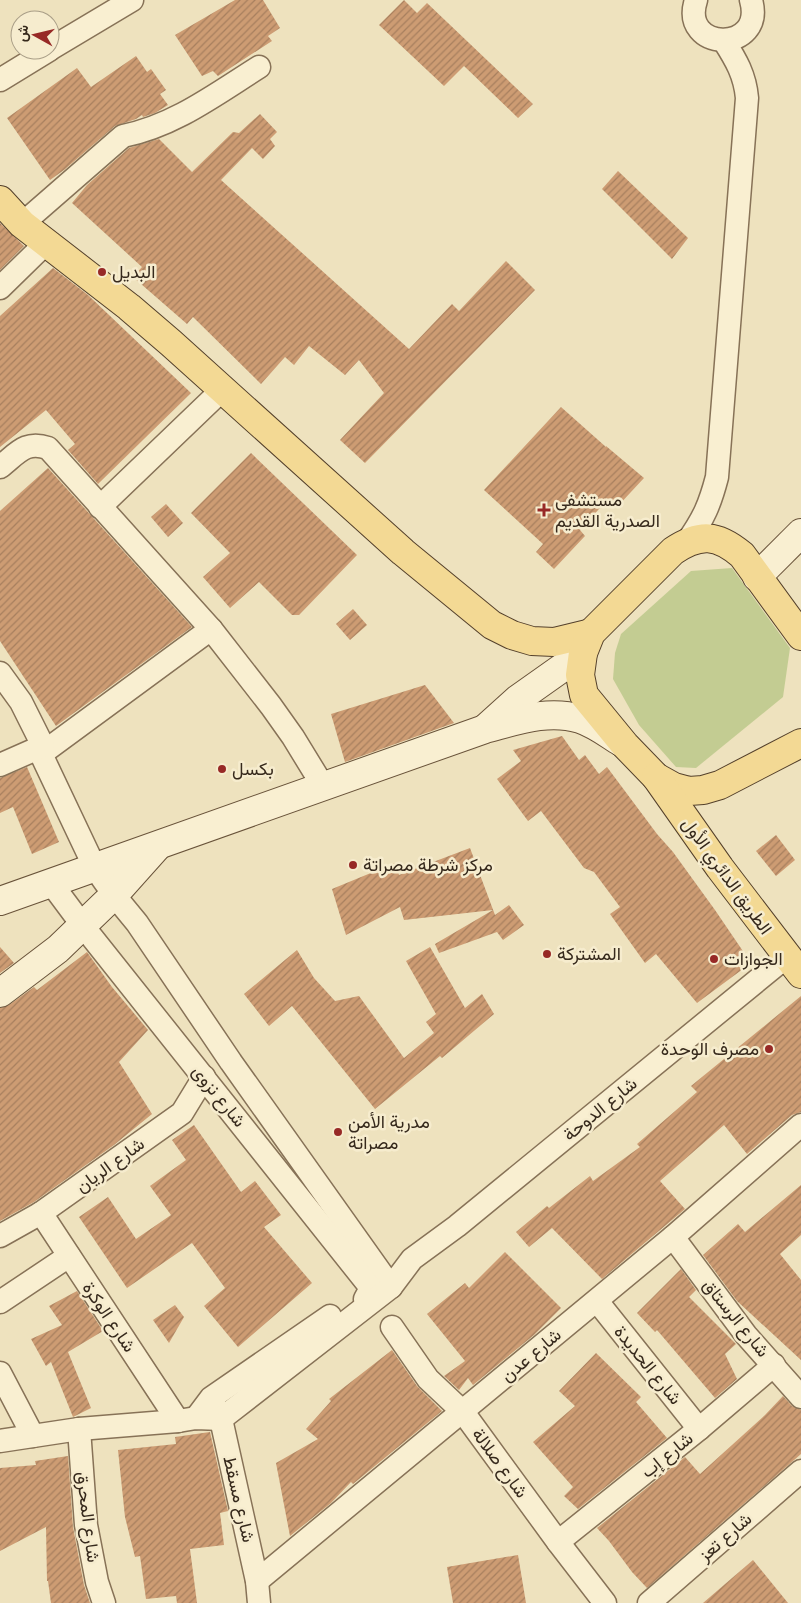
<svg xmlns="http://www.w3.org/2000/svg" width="801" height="1603" font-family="'Times New Roman',Vazirmatn,serif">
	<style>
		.green { fill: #c3cc92 }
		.building { fill: url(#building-hatch) }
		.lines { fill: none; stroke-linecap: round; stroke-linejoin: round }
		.minor-casing { stroke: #877257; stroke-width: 25 }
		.secondary-casing { stroke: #69533a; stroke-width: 30 }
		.primary-casing { stroke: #54402b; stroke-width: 30 }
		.minor { stroke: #f9efd1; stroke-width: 22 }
		.secondary { stroke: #f9efd1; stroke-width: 28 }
		.primary { stroke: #f3d994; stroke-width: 28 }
		.poi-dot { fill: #972926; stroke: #f6ecce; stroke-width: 2 }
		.labels { text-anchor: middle; stroke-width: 5; stroke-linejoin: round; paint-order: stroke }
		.poi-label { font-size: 18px; fill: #36291c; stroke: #f6ecce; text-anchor: start }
		.street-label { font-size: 18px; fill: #36291c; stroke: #f6ecce }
	</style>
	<defs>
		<pattern id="building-hatch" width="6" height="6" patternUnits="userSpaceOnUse" patternTransform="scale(1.25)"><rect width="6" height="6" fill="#cd9c73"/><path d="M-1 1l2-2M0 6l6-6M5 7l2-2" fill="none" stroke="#a77f5e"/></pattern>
	</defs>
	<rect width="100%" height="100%" fill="#eee2be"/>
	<path class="green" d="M 732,568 L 790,648 L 783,697 L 696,768 L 676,767 L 639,725 L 613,679 L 615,653 L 621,634 L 691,571 Z"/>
	<g class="building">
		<path d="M 235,0 L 263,0 L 280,28 L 268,36 L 272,41 L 218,76 L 213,71 L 202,76 L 175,35 Z"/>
		<path d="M 404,0 L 417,13 L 427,3 L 533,104 L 518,118 L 464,66 L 444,86 L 379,25 Z"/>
		<path d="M 136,56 L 147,72 L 151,69 L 166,90 L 160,94 L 168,105 L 155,113 L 143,117 L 142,115 L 136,119 L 115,126 L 64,170 L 50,180 L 7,118 L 77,68 L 91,87 Z"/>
		<path d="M 260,114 L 277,132 L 270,139 L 275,146 L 263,159 L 252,148 L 221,180 L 409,349 L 452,304 L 459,311 L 506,261 L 535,290 L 365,463 L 340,440 L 384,393 L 359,360 L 345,375 L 309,346 L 294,365 L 285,357 L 261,384 L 193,317 L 187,324 L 133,277 L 142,267 L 72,203 L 87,185 L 129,148 L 159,139 L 192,172 L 233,132 L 239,133 Z"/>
		<path d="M 618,171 L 688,238 L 672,259 L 602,189 Z"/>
		<path d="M 0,223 L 24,246 L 0,270 Z"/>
		<path d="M 53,268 L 88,295 L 191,393 L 98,484 L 68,450 L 75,444 L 46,410 L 0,447 L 0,316 Z"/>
		<path d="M 561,407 L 606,447 L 606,446 L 644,478 L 617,507 L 608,499 L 580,530 L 585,536 L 554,569 L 536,552 L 543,544 L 484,490 Z"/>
		<path d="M 251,453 L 357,555 L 299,615 L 292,615 L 259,582 L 230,608 L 203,577 L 230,553 L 191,513 Z"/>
		<path d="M 48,468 L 192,627 L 56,726 L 0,641 L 0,511 Z"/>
		<path d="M 166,504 L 183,523 L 168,537 L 151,517 Z"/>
		<path d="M 353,609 L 367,625 L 350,640 L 336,624 Z"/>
		<path d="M 425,685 L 454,723 L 345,762 L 331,714 Z"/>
		<path d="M 562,736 L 579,760 L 585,755 L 599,774 L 607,767 L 657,834 L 673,852 L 715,910 L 751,963 L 697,1003 L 656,954 L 645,963 L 610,914 L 620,907 L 594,872 L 584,868 L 541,811 L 528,821 L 497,779 L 521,761 L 513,750 Z"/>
		<path d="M 27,767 L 59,842 L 32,854 L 13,807 L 0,813 L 0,778 Z"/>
		<path d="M 776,835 L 795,860 L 776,876 L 756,851 Z"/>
		<path d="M 470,848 L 495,915 L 509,905 L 524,925 L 503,940 L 497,932 L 439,953 L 435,944 L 493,910 L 404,920 L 400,907 L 346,935 L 332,889 L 395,863 L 399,875 Z"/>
		<path d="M 0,947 L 14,963 L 0,973 Z"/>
		<path d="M 430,947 L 465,1008 L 482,994 L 494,1014 L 442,1058 L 440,1056 L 375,1109 L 292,1006 L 269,1026 L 244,994 L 297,950 L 314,978 L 335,1001 L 359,996 L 404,1058 L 434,1033 L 426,1022 L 436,1014 L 406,961 Z"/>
		<path d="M 87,952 L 112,987 L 148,1030 L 119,1062 L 152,1114 L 114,1145 L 34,1202 L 0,1221 L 0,1008 L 9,1005 L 34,987 L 37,990 Z"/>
		<path d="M 801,996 L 801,1112 L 792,1115 L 747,1154 L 724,1125 L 660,1181 L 685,1209 L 602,1279 L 552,1228 L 529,1247 L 516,1232 L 547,1206 L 549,1208 L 590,1176 L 593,1181 L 640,1147 L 637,1144 L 697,1092 L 691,1086 Z"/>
		<path d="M 194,1125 L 241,1192 L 255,1181 L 281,1215 L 264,1227 L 312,1283 L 238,1347 L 204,1306 L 225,1288 L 192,1243 L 127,1288 L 79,1217 L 108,1197 L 136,1239 L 171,1215 L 150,1186 L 186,1160 L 172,1140 Z"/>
		<path d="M 801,1185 L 801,1235 L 780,1254 L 801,1280 L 801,1360 L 737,1301 L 703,1255 L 738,1224 L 745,1232 Z"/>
		<path d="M 505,1252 L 561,1308 L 534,1335 L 473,1385 L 468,1378 L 459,1390 L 444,1376 L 465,1361 L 427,1314 L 465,1283 L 469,1288 Z"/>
		<path d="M 681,1269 L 696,1290 L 689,1297 L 736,1344 L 725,1354 L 737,1379 L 715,1398 L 657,1330 L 655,1332 L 637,1313 Z"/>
		<path d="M 77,1291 L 103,1331 L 68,1352 L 91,1408 L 73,1417 L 51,1362 L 46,1366 L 31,1339 L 62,1325 L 49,1306 Z"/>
		<path d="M 175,1305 L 184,1317 L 169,1343 L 153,1320 Z"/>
		<path d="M 392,1350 L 417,1386 L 442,1411 L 353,1484 L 351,1482 L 331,1503 L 290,1536 L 276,1463 L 318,1439 L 306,1429 L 331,1401 L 329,1399 Z"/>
		<path d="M 596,1353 L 641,1397 L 636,1402 L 667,1438 L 578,1509 L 564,1496 L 573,1487 L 533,1442 L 575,1406 L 559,1391 Z"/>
		<path d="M 783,1396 L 792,1406 L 801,1410 L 801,1454 L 647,1588 L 632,1572 L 609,1541 L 597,1528 L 685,1457 L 700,1474 L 765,1415 Z"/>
		<path d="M 210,1432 L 228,1511 L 220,1513 L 224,1545 L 190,1549 L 197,1603 L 177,1603 L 176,1596 L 146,1599 L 140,1556 L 135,1557 L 125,1517 L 118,1450 L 176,1444 L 175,1437 Z"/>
		<path d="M 68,1456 L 73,1527 L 84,1585 L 90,1603 L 51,1603 L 48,1581 L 47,1581 L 46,1527 L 0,1551 L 0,1468 L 36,1465 L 35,1461 Z"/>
		<path d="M 518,1555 L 526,1603 L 453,1603 L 447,1567 Z"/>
		<path d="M 753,1560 L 788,1603 L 703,1603 Z"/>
	</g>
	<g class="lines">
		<g class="minor-casing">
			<g id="minor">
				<path d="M 696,0 C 679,52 766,54 751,0"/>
				<path d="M 50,49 L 132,0"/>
				<path d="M 0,80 L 49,50"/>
				<path d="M 22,224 L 123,136 C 174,126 216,94 259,67"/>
				<path d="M 0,288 L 47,242"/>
				<path d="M 0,467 C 17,454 25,440 48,448 L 211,629 L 271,706 L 293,737 L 323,786"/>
				<path d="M 100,507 L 223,389"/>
				<path d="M 687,542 C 704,518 710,504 717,477 L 747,98 C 745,75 736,60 724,41"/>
				<path d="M 0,673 L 21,702 L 43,746 L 41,754 L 95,868 L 114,895 L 137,923 L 231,1062 L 391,1287"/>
				<path d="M 41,754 L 211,629"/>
				<path d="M 0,765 L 43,746"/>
				<path d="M 51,883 L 83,926 L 371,1288 L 365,1299"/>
				<path d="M 41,1213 L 178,1421"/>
				<path d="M 0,1236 L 41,1213 L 182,1113 L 204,1077"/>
				<path d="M 673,1237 L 746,1335 L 801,1397"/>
				<path d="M 597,1301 L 699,1429"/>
				<path d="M 0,1302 L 69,1256"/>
				<path d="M 392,1327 L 428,1379 L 463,1412 L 558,1542 L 605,1603"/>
				<path d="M 0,1373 L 33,1436"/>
				<path d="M 214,1404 L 221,1419 L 257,1581 L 259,1603"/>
				<path d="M 196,1418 L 211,1398 L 330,1316"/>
				<path d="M 79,1429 L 86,1525 L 97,1582 L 104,1603"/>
				<path d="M 0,1441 L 79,1429 L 178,1421 L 196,1418 L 221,1419 L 391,1287 L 412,1259 L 457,1226 L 786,957"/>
				<path d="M 558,1542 L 699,1429 L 774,1365"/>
				<path d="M 257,1581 L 673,1237 L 801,1125"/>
				<path d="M 649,1603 L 801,1471"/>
			</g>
		</g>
		<g class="secondary-casing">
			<g id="secondary">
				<path d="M 757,577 L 801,533"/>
				<path d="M 487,727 L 518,699 L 583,653"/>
				<path d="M 0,901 L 485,729 C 516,721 548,709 580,719 C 595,724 608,734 621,742"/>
				<path d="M 0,993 L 58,949 L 114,895 L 156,848"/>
			</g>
		</g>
		<g class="primary-casing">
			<g id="primary">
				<path d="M 0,200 L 22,224 L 129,307 L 171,343 L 403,552 L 492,625 L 512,635 L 532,641 L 554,642 L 591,633"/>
				<path d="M 801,636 L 742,555 C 717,534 700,533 673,551 L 591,633 L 583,653 L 580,675 L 584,695 L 625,745 L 656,777 L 674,787 L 689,791 L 703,790 L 720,785 L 801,743"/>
				<path d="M 656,777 L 720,868 L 801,974"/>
			</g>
		</g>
		<use href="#minor" class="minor"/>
		<use href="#secondary" class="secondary"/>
		<use href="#primary" class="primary"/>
	</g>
	<g class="poi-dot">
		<circle cx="102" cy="272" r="5"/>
		<path d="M541.5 502.5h5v5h5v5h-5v5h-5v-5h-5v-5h5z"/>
		<circle cx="222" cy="769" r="5"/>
		<circle cx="353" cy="865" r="5"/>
		<circle cx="547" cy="954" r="5"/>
		<circle cx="714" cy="959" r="5"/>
		<circle cx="769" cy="1049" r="5"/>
		<circle cx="338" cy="1132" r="5"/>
	</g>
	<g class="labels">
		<g class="poi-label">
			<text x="112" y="278">البديل</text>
			<text x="555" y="506">مستشفى<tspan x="555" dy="21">الصدرية القديم</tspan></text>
			<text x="232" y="775">بكسل</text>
			<text x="363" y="871">مركز شرطة مصراتة</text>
			<text x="557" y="960">المشتركة</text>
			<text x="724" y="965">الجوازات</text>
			<text x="759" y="1055" text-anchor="end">مصرف الوحدة</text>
			<text x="348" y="1128">مدرية الأمن<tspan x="348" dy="21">مصراتة</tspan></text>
		</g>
		<g class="street-label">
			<text transform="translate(727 876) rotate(54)" y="6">الطريق الدائري الأول</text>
			<text transform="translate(219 1096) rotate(51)" y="6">شارع نزوى</text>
			<text transform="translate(600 1109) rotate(-39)" y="6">شارع الدوحة</text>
			<text transform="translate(110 1165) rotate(-36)" y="6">شارع الريان</text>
			<text transform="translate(109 1317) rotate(56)" y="6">شارع الوكرة</text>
			<text transform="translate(736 1318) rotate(51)" y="6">شارع الرستاق</text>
			<text transform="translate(531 1355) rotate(-40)" y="6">شارع عدن</text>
			<text transform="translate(648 1365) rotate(51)" y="6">شارع الحديدة</text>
			<text transform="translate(667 1455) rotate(-39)" y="6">شارع إب</text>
			<text transform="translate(500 1463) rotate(54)" y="6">شارع صلالة</text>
			<text transform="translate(239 1499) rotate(77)" y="6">شارع مسقط</text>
			<text transform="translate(88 1517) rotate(83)" y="6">شارع المحرق</text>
			<text transform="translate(725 1537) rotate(-41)" y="6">شارع تعز</text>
		</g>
	</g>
	<g transform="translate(35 35) rotate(278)"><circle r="24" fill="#f6ecce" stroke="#a99e87"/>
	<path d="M0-4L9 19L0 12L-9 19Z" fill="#972926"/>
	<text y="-8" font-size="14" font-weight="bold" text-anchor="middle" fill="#36291c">ش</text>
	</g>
</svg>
